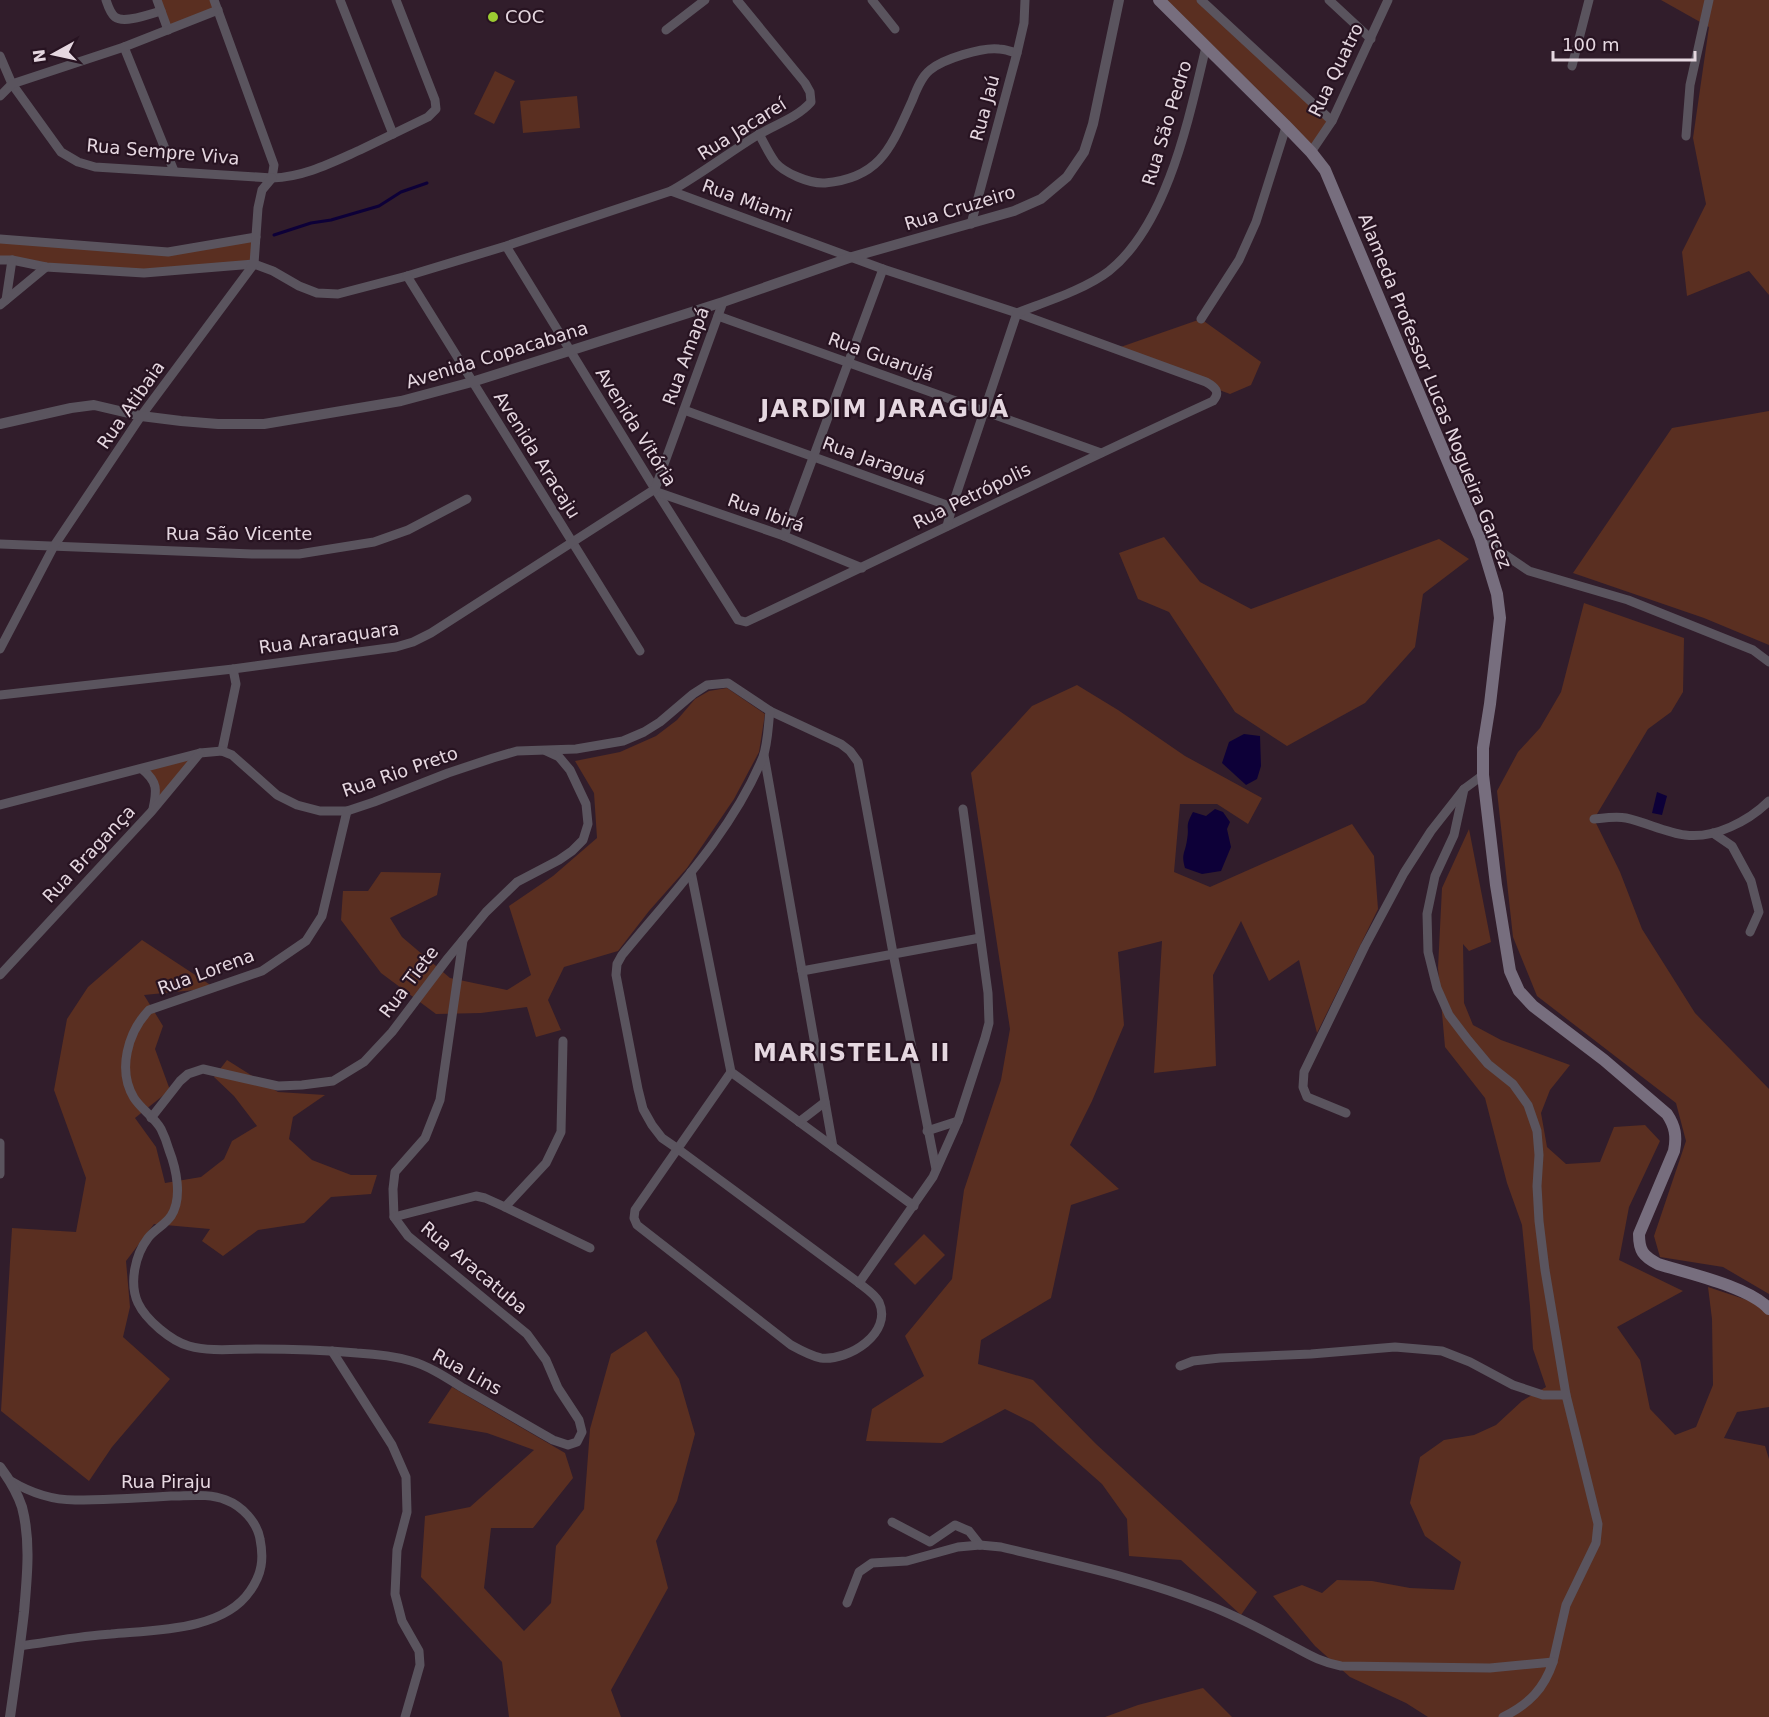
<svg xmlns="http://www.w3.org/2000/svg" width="1769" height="1717" font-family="'DejaVu Sans',sans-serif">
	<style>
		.green { fill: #5a2f21 }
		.water { fill: #0d0038 }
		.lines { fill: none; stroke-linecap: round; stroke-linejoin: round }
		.stream { stroke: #0d0038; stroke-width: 3 }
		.minor { stroke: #5a545e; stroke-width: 9 }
		.tertiary { stroke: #5a545e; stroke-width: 10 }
		.secondary { stroke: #776e7e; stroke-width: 12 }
		.poi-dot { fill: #9bcb32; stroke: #271321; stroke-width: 2 }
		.labels { text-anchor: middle; stroke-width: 4.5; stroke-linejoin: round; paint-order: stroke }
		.poi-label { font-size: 18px; fill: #e5d7e0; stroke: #271321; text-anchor: start }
		.street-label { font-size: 18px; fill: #e5d7e0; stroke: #271321 }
		.district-label { font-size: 24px; font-weight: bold; letter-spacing: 1.5px; fill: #e5d7e0; stroke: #271321 }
	</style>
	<rect width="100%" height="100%" fill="#311d2b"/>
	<g class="green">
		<path d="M 157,0 L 214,0 L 218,10 L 168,30 Z"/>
		<path d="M 1163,0 L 1199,0 L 1328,122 L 1311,149 Z"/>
		<path d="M 1661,0 L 1769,0 L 1769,295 L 1749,271 L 1687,296 L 1682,252 L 1706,204 L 1693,138 L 1709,27 Z"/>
		<path d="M 495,71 L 515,81 L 494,124 L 474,114 Z"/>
		<path d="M 577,96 L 580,128 L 523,133 L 520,101 Z"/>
		<path d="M 256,237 L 254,264 L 144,273 L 0,260 L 0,239 L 168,252 Z"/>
		<path d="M 1201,319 L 1261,362 L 1251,385 L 1230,394 L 1112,350 Z"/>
		<path d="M 1769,411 L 1769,645 L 1704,618 L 1573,573 L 1672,428 Z"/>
		<path d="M 1164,537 L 1200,582 L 1251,609 L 1439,539 L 1469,559 L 1423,594 L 1415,647 L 1365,703 L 1287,746 L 1235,712 L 1169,612 L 1138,599 L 1119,553 Z"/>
		<path d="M 1584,603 L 1684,638 L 1683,692 L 1671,712 L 1648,729 L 1594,819 L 1620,872 L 1642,929 L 1695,1013 L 1769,1089 L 1769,1294 L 1723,1267 L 1660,1257 L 1654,1236 L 1686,1141 L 1676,1103 L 1537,996 L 1513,937 L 1497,791 L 1518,752 L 1540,728 L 1561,692 Z"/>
		<path d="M 1077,685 L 1118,710 L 1185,756 L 1262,798 L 1248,824 L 1217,804 L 1180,804 L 1174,872 L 1210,887 L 1352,824 L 1374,856 L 1378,909 L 1317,1033 L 1299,960 L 1269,981 L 1241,921 L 1213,975 L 1216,1066 L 1154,1073 L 1162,941 L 1118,952 L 1124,1025 L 1092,1101 L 1070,1145 L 1119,1189 L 1071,1205 L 1051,1298 L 981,1340 L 978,1364 L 1033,1380 L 1096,1444 L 1257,1592 L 1241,1615 L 1181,1560 L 1129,1556 L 1127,1519 L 1102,1484 L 1033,1423 L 1005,1409 L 942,1443 L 866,1441 L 872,1409 L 924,1376 L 905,1336 L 952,1279 L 964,1190 L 1001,1080 L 1010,1029 L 971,773 L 1032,706 Z"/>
		<path d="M 727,688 L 765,714 L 759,752 L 734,799 L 687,868 L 649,911 L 618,951 L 564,967 L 548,1000 L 561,1030 L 536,1037 L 527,1007 L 481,1013 L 436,1014 L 381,973 L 341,920 L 343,891 L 368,891 L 381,872 L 441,873 L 437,895 L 390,918 L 402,937 L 450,978 L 507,990 L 531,975 L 509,906 L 553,876 L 597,838 L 594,793 L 575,761 L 620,752 L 656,736 L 677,720 L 695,699 L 709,691 Z"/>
		<path d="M 198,754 L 153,808 L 156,796 L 142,769 Z"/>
		<path d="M 1469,829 L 1491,942 L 1469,951 L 1463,944 L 1464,1003 L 1473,1025 L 1501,1040 L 1570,1065 L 1550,1090 L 1541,1113 L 1547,1147 L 1566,1164 L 1600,1162 L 1614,1127 L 1645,1125 L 1660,1141 L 1629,1207 L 1619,1260 L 1683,1291 L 1617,1327 L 1640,1360 L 1650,1409 L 1675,1435 L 1696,1427 L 1713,1385 L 1712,1319 L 1708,1287 L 1750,1301 L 1769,1314 L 1769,1407 L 1737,1412 L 1724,1438 L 1765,1446 L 1769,1459 L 1769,1717 L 1428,1717 L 1406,1703 L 1350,1677 L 1315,1646 L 1273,1596 L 1302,1585 L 1322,1593 L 1337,1580 L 1372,1581 L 1410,1588 L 1454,1590 L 1461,1562 L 1425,1536 L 1410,1503 L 1420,1457 L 1444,1440 L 1474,1435 L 1496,1425 L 1522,1401 L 1546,1387 L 1533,1349 L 1530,1306 L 1522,1225 L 1507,1183 L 1485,1098 L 1445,1047 L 1438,968 L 1442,888 Z"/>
		<path d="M 142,940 L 215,988 L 144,995 L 163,1026 L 155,1049 L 170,1090 L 135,1118 L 156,1147 L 165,1183 L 201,1177 L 224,1159 L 232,1141 L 257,1126 L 234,1096 L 214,1077 L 227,1060 L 278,1092 L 325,1095 L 293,1117 L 289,1139 L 312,1160 L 351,1175 L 377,1175 L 371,1194 L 331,1197 L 304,1223 L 258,1230 L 223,1256 L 202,1241 L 210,1229 L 154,1224 L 126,1261 L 130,1307 L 123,1337 L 170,1379 L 112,1447 L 89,1481 L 1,1411 L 12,1228 L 76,1232 L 86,1178 L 54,1090 L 67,1019 L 88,987 Z"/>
		<path d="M 924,1234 L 945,1255 L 915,1285 L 894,1264 Z"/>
		<path d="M 646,1331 L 679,1379 L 695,1434 L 677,1501 L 656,1541 L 668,1588 L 611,1690 L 621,1717 L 509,1717 L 502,1662 L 421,1577 L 425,1516 L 470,1507 L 534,1450 L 487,1433 L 428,1423 L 452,1387 L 565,1453 L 573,1478 L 533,1528 L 491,1528 L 484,1588 L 524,1631 L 551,1603 L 556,1546 L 584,1509 L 590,1429 L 611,1354 Z"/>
		<path d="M 1203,1688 L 1232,1717 L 1105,1717 L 1138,1705 Z"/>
	</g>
	<g class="water">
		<path d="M 1244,734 L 1260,736 L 1261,766 L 1257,779 L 1246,785 L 1222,763 L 1229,742 Z"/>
		<path d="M 1657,792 L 1667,796 L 1662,815 L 1652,813 Z"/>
		<path d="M 1215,809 L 1223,812 L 1230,822 L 1227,829 L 1231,847 L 1221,871 L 1202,874 L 1185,868 C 1181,853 1185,854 1187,840 C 1190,825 1184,828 1193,812 L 1206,816 Z"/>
	</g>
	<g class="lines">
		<path class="stream" d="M 274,235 L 311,223 L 331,220 L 379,206 L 401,192 L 427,183"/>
		<g class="minor">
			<path d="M 106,0 C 108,6 110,13 115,17 C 124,24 150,14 161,11"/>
			<path d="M 157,0 L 168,30"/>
			<path d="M 214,0 L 274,165 L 272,178"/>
			<path d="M 340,0 L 393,134"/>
			<path d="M 872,0 L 895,29"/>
			<path d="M 1201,0 L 1332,121"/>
			<path d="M 1329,0 L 1371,39"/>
			<path d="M 666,30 L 705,0"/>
			<path d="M 124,47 L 174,171"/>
			<path d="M 0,56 L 12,84 L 61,152 L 78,162 L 95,167 L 272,178 C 304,177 331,163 360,150 C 383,139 405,128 428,117 L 436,109 L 435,100 L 396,0"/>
			<path d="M 1572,66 L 1589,0"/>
			<path d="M 0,96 L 12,84 L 124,47 L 218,10"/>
			<path d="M 759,134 C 764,143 769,154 775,162 C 784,173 810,184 825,183 C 881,178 891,147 912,101 C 916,91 921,77 930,70 C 943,59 982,47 999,49 C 1005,49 1011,52 1017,53"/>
			<path d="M 1686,136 L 1690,85 L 1709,0"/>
			<path d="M 1311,152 L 1332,121 L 1388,0"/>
			<path d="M 671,191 C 701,174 727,154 756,136 C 774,125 797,118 811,102 L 810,92 L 805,83 L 737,0"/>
			<path d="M 971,224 L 1017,53 L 1024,23 L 1025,0"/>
			<path d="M 0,239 L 168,252 L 256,237"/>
			<path d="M 0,260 L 12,260 L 46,267 L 144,273 L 254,264 L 273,271 L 299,286 L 317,293 L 338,294 L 407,276 L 506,246 L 671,191 L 883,269 L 1017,313 L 1206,382 C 1215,387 1221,392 1213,401 C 1056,473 902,549 746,622 L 738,620 L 655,489 L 506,246"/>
			<path d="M 407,276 L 640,651"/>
			<path d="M 6,300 L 12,260"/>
			<path d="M 0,305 L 46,267"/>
			<path d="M 718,316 L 1101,453"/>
			<path d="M 1201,319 L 1239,260 L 1256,222 L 1286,127"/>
			<path d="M 684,410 L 952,507"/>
			<path d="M 657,492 L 784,536 L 862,568"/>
			<path d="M 947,526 L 952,507 L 1017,313 C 1045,302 1086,289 1109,271 C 1168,224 1189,117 1206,47"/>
			<path d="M 784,536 L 883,269"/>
			<path d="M 1480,538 L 1529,571 L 1628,600 L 1753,650 L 1769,662"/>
			<path d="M 0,544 L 252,554 L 299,554 L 374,542 L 408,530 L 467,499"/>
			<path d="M 0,649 L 54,546 L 141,416 L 254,264 L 258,208 L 262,190 L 272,178"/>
			<path d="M 0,695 L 233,669 L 396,647 L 413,642 L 431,633 L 655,489 L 723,302"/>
			<path d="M 222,751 L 236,684 L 233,669"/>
			<path d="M 764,755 L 833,1147"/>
			<path d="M 142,769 C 158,782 157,790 153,809"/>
			<path d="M 1464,789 L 1454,835 L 1435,876 L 1427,914 L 1428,952 L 1437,988 L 1449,1015 L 1468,1040 L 1488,1064 L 1513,1084 L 1528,1105 L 1537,1131 L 1539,1155 L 1537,1186 L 1539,1221 L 1545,1270 L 1566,1395 L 1598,1524 L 1596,1543 L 1566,1605 L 1553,1662"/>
			<path d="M 0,805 L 200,753 L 222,751 L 232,755 L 277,795 L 297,805 L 320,811 L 347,811 L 374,802 L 448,773 L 493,758 L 517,751 L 576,749 L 623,741 L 644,732 L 660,722 L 693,694 L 707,685 L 728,683 L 770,711 L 841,744 L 850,751 L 858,762 L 893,953 L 936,1169"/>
			<path d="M 347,811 L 322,916 L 306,941 L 262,971 L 149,1010 C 128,1032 117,1070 134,1098 C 141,1109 154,1117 161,1129 C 164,1135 167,1143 169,1150 C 176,1168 183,1198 171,1216 C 165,1225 154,1230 148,1238 C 135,1255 129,1283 138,1303 C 146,1320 171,1341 189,1346 C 210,1352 235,1349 257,1349 C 291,1349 324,1350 357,1353 C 375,1354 394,1356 411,1361 C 429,1366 447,1378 463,1388 C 493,1405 523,1423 553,1440 L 568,1445 L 577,1442 L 582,1432 L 579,1420 L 558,1388 L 546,1360 L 527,1334 L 408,1236 L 394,1217 L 393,1189 L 395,1172 L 425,1138 L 440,1100 L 463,940"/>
			<path d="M 1594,819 C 1604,818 1616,816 1626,818 C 1645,822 1667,833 1685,835 C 1714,839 1749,821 1769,801"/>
			<path d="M 1713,833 L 1732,846 L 1751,881 L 1759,912 L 1750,932"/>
			<path d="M 691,872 L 731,1072 L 914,1206"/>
			<path d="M 802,971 L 980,938"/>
			<path d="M 0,975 L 152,811 L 200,753"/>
			<path d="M 731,1072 L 635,1210 L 634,1218 L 637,1225 L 791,1345 C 800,1350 811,1356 821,1358 C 849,1361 893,1333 879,1302 C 875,1294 865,1288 859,1283 L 678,1149 L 662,1138 L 652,1125 L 643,1109 L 638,1089 L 616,975 L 617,964 L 622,955 C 673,893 732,832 763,757 C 768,743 768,726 770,711"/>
			<path d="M 1346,1113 L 1307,1097 L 1303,1087 L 1304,1072 L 1365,946 L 1404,873 L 1431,831 L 1464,789 L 1483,775"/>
			<path d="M 151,1118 L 180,1081 L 188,1074 L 203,1069 L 278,1086 L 302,1085 L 333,1081 L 364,1062 L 392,1032 L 448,958 L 486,912 L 517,882 L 559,860 L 572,851 L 583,840 L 588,824 L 586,804 L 570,770 L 559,757 L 546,751"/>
			<path d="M 799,1122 L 825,1102"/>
			<path d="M 927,1131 L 958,1121"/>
			<path d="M 0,1143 L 0,1174"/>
			<path d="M 505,1207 L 546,1163 L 561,1132 L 563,1041"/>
			<path d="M 394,1217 L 476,1196 L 485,1198 L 505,1207 L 590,1248"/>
			<path d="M 859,1283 L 933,1177 L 958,1121 L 985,1038 L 989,1023 L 988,993 L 963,809"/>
			<path d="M 332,1351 L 392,1445 L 406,1477 L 407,1512 L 397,1550 L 395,1594 L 402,1621 L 419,1651 L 420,1665 L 405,1717"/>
			<path d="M 1180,1366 L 1193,1361 L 1220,1358 L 1311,1354 L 1395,1347 L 1442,1351 L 1470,1362 L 1513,1385 L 1543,1395 L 1566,1395"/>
			<path d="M 11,1481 C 31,1493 51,1500 75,1500 C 107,1500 139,1498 171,1496 C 189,1496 209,1493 226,1500 C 242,1506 257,1522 260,1539 C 264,1559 262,1574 250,1591 C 223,1631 154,1630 111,1634 C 80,1636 50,1642 20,1646"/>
			<path d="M 892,1522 L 930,1542 L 955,1525 L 969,1531 L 980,1545"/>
			<path d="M 847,1603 L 859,1572 L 872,1563 L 907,1561 L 958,1547 L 980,1545 L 1001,1547 C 1070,1564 1141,1578 1208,1605 C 1234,1615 1259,1628 1283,1641 C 1305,1652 1316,1661 1341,1666 L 1490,1668 L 1553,1662 C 1544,1689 1529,1704 1503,1717"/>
		</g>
		<g class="tertiary">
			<path d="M 0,424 L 71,408 L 94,405 L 141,416 L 181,421 L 218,424 L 264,424 L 401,401 L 472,382 L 723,302 L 852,257 L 1014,211 L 1041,199 L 1067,177 L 1084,152 L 1093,124 L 1119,0"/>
			<path d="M 0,1467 C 9,1479 17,1492 22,1507 C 31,1541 27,1577 24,1612 C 20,1647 15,1682 10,1717"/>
		</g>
		<path class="secondary" d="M 1159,0 L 1285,125 L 1311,152 L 1325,170 L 1480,538 L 1497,594 L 1500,618 L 1490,704 L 1483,748 L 1483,775 L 1496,885 L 1510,971 L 1519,991 L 1533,1006 L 1604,1060 L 1667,1114 C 1675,1126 1677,1136 1674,1151 L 1639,1234 C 1639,1251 1643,1256 1658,1264 C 1687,1273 1750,1287 1769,1309"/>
	</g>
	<circle class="poi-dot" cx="493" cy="17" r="6"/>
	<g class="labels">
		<g class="poi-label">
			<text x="505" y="23">COC</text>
		</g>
		<g class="street-label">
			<text transform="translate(1336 70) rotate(-64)" y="6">Rua Quatro</text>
			<text transform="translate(985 108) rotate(-75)" y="6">Rua Jaú</text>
			<text transform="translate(1167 123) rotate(-73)" y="6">Rua São Pedro</text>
			<text transform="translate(742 129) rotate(-32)" y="6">Rua Jacareí</text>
			<text transform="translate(163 152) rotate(5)" y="6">Rua Sempre Viva</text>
			<text transform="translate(747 201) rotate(20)" y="6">Rua Miami</text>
			<text transform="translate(960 208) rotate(-17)" y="6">Rua Cruzeiro</text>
			<text transform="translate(497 355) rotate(-17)" y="6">Avenida Copacabana</text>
			<text transform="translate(686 356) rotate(-70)" y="6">Rua Amapá</text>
			<text transform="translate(881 357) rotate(20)" y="6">Rua Guarujá</text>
			<text transform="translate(1435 391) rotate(68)" y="6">Alameda Professor Lucas Nogueira Garcez</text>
			<text transform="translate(131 405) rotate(-55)" y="6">Rua Atibaia</text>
			<text transform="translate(636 427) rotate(58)" y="6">Avenida Vitória</text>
			<text transform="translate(537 455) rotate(58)" y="6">Avenida Aracaju</text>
			<text transform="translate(874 461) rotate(20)" y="6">Rua Jaraguá</text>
			<text transform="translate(972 496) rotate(-26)" y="6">Rua Petrópolis</text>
			<text transform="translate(766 513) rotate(20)" y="6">Rua Ibirá</text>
			<text x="239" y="540">Rua São Vicente</text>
			<text transform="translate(329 638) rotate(-8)" y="6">Rua Araraquara</text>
			<text transform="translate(400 772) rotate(-19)" y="6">Rua Rio Preto</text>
			<text transform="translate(89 854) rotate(-47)" y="6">Rua Bragança</text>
			<text transform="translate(206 972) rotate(-20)" y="6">Rua Lorena</text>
			<text transform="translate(409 982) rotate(-53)" y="6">Rua Tiete</text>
			<text transform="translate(474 1268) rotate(40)" y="6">Rua Aracatuba</text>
			<text transform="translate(467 1372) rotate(29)" y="6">Rua Lins</text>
			<text x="166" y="1488">Rua Piraju</text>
		</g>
		<g class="district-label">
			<text x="885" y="417">JARDIM JARAGUÁ</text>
			<text x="852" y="1061">MARISTELA II</text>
		</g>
	</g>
	<g transform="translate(54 54) rotate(262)" stroke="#271321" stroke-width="4.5" paint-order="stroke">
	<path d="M0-4.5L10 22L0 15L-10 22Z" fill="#e5d7e0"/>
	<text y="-9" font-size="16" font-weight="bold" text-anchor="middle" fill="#e5d7e0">N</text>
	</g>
	<path d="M1553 51v9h142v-9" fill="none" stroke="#e5d7e0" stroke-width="3"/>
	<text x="1562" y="51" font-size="18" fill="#e5d7e0" stroke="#271321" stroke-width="4.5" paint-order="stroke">100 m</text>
</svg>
